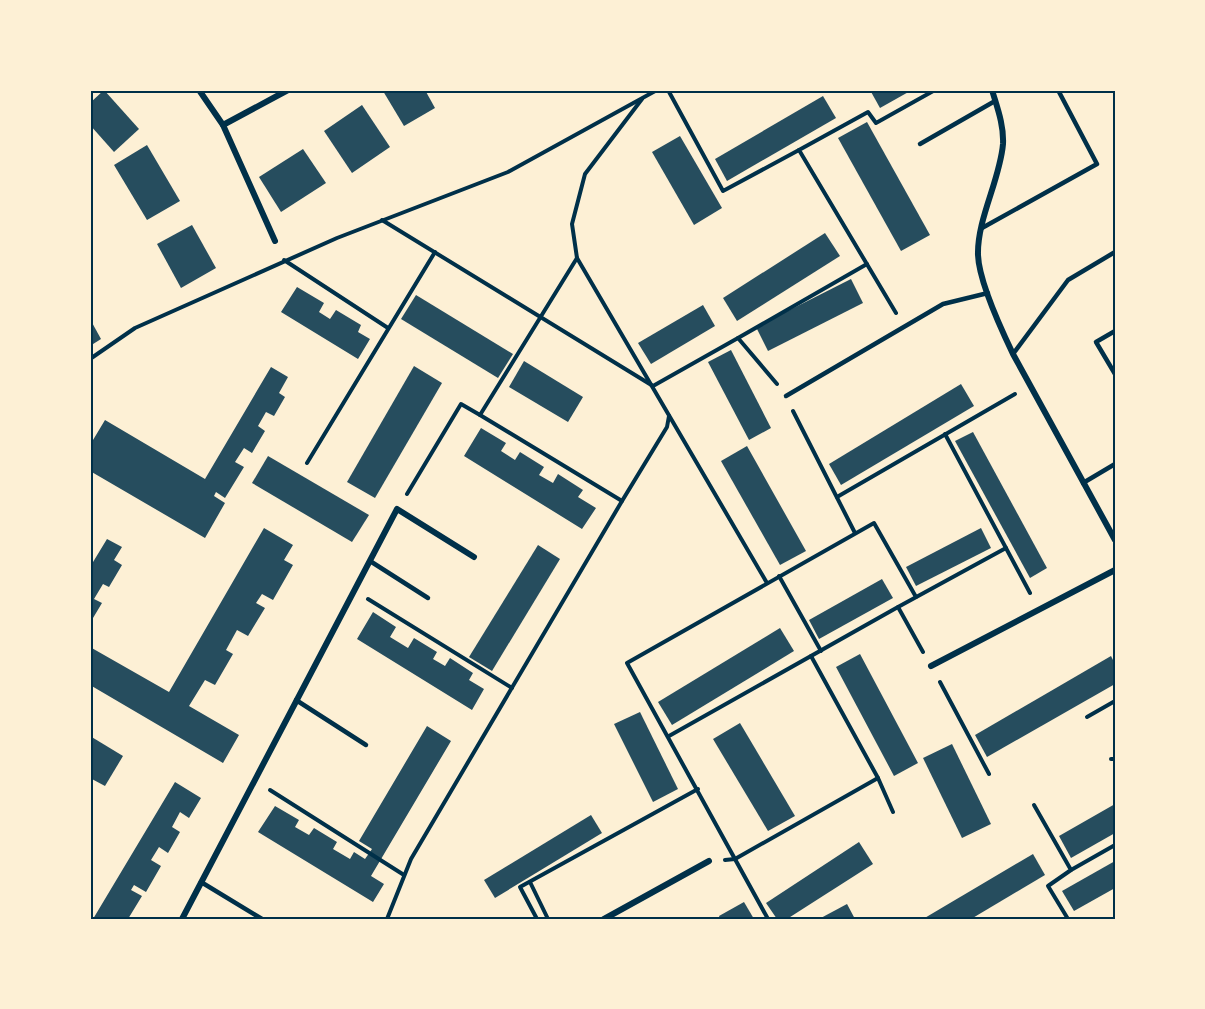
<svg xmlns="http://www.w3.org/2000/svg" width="1205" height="1009" font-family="Helvetica,sans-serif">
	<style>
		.building { fill: #264d5e }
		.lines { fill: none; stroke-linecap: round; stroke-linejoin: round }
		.path { stroke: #003049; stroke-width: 4 }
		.service { stroke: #003049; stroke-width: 4.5 }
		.minor { stroke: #003049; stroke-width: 6 }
		.neatline { fill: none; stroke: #003049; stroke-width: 2 }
	</style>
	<rect width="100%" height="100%" fill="#fdf0d5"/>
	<g class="building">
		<path d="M 104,90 L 139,129 L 114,152 L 90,125 L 90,103 Z"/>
		<path d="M 385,90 L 425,90 L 435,108 L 404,126 L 383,91 Z"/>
		<path d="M 870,90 L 912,90 L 880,108 Z"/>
		<path d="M 823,96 L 836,118 L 727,181 L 715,159 Z"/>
		<path d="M 362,105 L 390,147 L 352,173 L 324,131 Z"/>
		<path d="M 867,122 L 930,235 L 901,251 L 838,138 Z"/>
		<path d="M 680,136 L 722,208 L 694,225 L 652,152 Z"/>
		<path d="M 147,145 L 180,201 L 147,220 L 114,165 Z"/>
		<path d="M 303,149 L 326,183 L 281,212 L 259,177 Z"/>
		<path d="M 192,225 L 216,268 L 181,288 L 157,244 Z"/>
		<path d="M 825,233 L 840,256 L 737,321 L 723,298 Z"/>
		<path d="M 851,279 L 863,303 L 768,351 L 756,327 Z"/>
		<path d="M 297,287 L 324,303 L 319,312 L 330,319 L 336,310 L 361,325 L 358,332 L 370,339 L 358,359 L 281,312 Z"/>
		<path d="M 416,295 L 513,354 L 498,378 L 401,319 Z"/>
		<path d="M 703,305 L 715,326 L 651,364 L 638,343 Z"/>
		<path d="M 90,319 L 101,339 L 90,346 Z"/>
		<path d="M 731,350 L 771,428 L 749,440 L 708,362 Z"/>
		<path d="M 524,361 L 583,397 L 568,422 L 509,387 Z"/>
		<path d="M 414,366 L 442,383 L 375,498 L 347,482 Z"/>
		<path d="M 271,367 L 288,377 L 279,393 L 285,397 L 274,416 L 266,412 L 258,426 L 265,431 L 252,453 L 244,448 L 235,462 L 244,467 L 225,498 L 216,492 L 214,496 L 225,503 L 205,538 L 90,471 L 90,445 L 105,420 L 205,479 Z"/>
		<path d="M 961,384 L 974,406 L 841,485 L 829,464 Z"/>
		<path d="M 481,428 L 506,443 L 501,451 L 515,460 L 520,452 L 544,467 L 539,475 L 553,483 L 558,474 L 583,490 L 578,497 L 596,508 L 582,529 L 464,456 Z"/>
		<path d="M 973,432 L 1047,568 L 1030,578 L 955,441 Z"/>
		<path d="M 747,446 L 806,551 L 780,565 L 721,461 Z"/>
		<path d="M 268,456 L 369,515 L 352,542 L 252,483 Z"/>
		<path d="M 264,528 L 293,545 L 284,560 L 293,565 L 273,600 L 262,594 L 256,603 L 265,608 L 248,636 L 237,630 L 226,650 L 233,654 L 215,685 L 205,680 L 189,706 L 239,735 L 223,763 L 90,685 L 90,647 L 169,692 Z"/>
		<path d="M 981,528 L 991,548 L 916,586 L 906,567 Z"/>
		<path d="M 107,539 L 122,547 L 114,560 L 122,565 L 109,587 L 103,584 L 94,599 L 102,603 L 90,623 L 90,567 Z"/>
		<path d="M 538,545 L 560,559 L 492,671 L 469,657 Z"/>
		<path d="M 882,579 L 893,598 L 819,639 L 809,620 Z"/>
		<path d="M 373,612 L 396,627 L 390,637 L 408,648 L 414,638 L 437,652 L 433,659 L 445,666 L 450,658 L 473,673 L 469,680 L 484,689 L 472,710 L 357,639 Z"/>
		<path d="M 780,628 L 794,651 L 672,725 L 658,702 Z"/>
		<path d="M 860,654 L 918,763 L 894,776 L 836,667 Z"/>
		<path d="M 1111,656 L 1115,664 L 1115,684 L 987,757 L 975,735 Z"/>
		<path d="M 640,712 L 678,789 L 653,802 L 614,724 Z"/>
		<path d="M 740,723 L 795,816 L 768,831 L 713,739 Z"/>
		<path d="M 427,726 L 451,741 L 371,876 L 384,884 L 373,902 L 258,832 L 275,806 L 299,820 L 295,827 L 309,835 L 314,828 L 337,842 L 333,849 L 350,859 L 354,852 L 365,859 L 372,849 L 359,841 Z"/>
		<path d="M 90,736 L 123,756 L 105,786 L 90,778 Z"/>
		<path d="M 952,744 L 991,824 L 962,838 L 923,758 Z"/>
		<path d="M 175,782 L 201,798 L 189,818 L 180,812 L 172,827 L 180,832 L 168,853 L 159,847 L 151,860 L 161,866 L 146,892 L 134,885 L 131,890 L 142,896 L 128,919 L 118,917 L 117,919 L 93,919 Z"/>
		<path d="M 1115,804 L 1115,833 L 1071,858 L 1059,836 Z"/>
		<path d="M 591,815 L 602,833 L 495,898 L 484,880 Z"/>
		<path d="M 859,842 L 873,864 L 787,919 L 777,919 L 766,903 Z"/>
		<path d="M 1033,854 L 1045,875 L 971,919 L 923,919 Z"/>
		<path d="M 1115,861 L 1115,888 L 1074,911 L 1062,891 Z"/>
		<path d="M 744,902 L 754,919 L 720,919 L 719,916 Z"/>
		<path d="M 847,904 L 855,919 L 819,919 Z"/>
	</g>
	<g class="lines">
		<g class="path">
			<path d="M 668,90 L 723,191 L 799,150"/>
			<path d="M 642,99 L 585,174 L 572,224 L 577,258 L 767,583"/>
			<path d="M 382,220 L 653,386 L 738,338 L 777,384"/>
			<path d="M 284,260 L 388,328"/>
			<path d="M 896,313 L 799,150 L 868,112 L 876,123 L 935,90"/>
			<path d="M 738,338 L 867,264"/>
			<path d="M 90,359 L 135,328 L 337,238 L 508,172 L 657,90"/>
			<path d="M 793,411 L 855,533"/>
			<path d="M 480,415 L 622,501"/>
			<path d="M 945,434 L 1030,593"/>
			<path d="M 307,463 L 435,252"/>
			<path d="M 407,494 L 461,404 L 480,415 L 577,258"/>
			<path d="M 837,497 L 1015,394"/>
			<path d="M 779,576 L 821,651"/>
			<path d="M 368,599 L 512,688"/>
			<path d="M 898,607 L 1006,548"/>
			<path d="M 811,656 L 878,778 L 893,812"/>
			<path d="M 940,682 L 989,774"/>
			<path d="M 1087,717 L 1115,701"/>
			<path d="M 669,736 L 898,607 L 923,652"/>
			<path d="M 1111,759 L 1115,759"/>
			<path d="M 270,790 L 404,875"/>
			<path d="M 1034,805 L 1071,870 L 1048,886 L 1068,919"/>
			<path d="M 725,860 L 735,859 L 878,778"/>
			<path d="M 1071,870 L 1115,845"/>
			<path d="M 530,882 L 548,919"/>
			<path d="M 387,919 L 411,859 L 622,501 L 667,427 L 669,416"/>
			<path d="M 537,919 L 520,887 L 698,789"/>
			<path d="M 768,919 L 627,663 L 874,523 L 916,597"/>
		</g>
		<g class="service">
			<path d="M 920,144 L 995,101"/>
			<path d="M 982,228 L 1097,164 L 1058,90"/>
			<path d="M 1115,331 L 1096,342 L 1115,374"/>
			<path d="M 1013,354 L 1068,280 L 1115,252"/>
			<path d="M 786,396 L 943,304 L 988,293"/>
			<path d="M 1083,483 L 1115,464"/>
			<path d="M 370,561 L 428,598"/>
			<path d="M 296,700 L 366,745"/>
			<path d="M 201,882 L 262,919"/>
		</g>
		<g class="minor">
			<path d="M 199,90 L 223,125 L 275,241"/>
			<path d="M 992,90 C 997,107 1004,125 1003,144 C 1000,180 977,219 978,255 C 979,282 1001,329 1013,354 L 1115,540"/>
			<path d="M 223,125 L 288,90"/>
			<path d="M 931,666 L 1115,570"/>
			<path d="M 182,919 L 397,509 L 474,557"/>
			<path d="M 604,919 L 709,861"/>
		</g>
	</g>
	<rect width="1205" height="1009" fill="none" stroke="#fdf0d5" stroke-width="183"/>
	<rect x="92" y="92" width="1022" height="826" class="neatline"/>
</svg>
